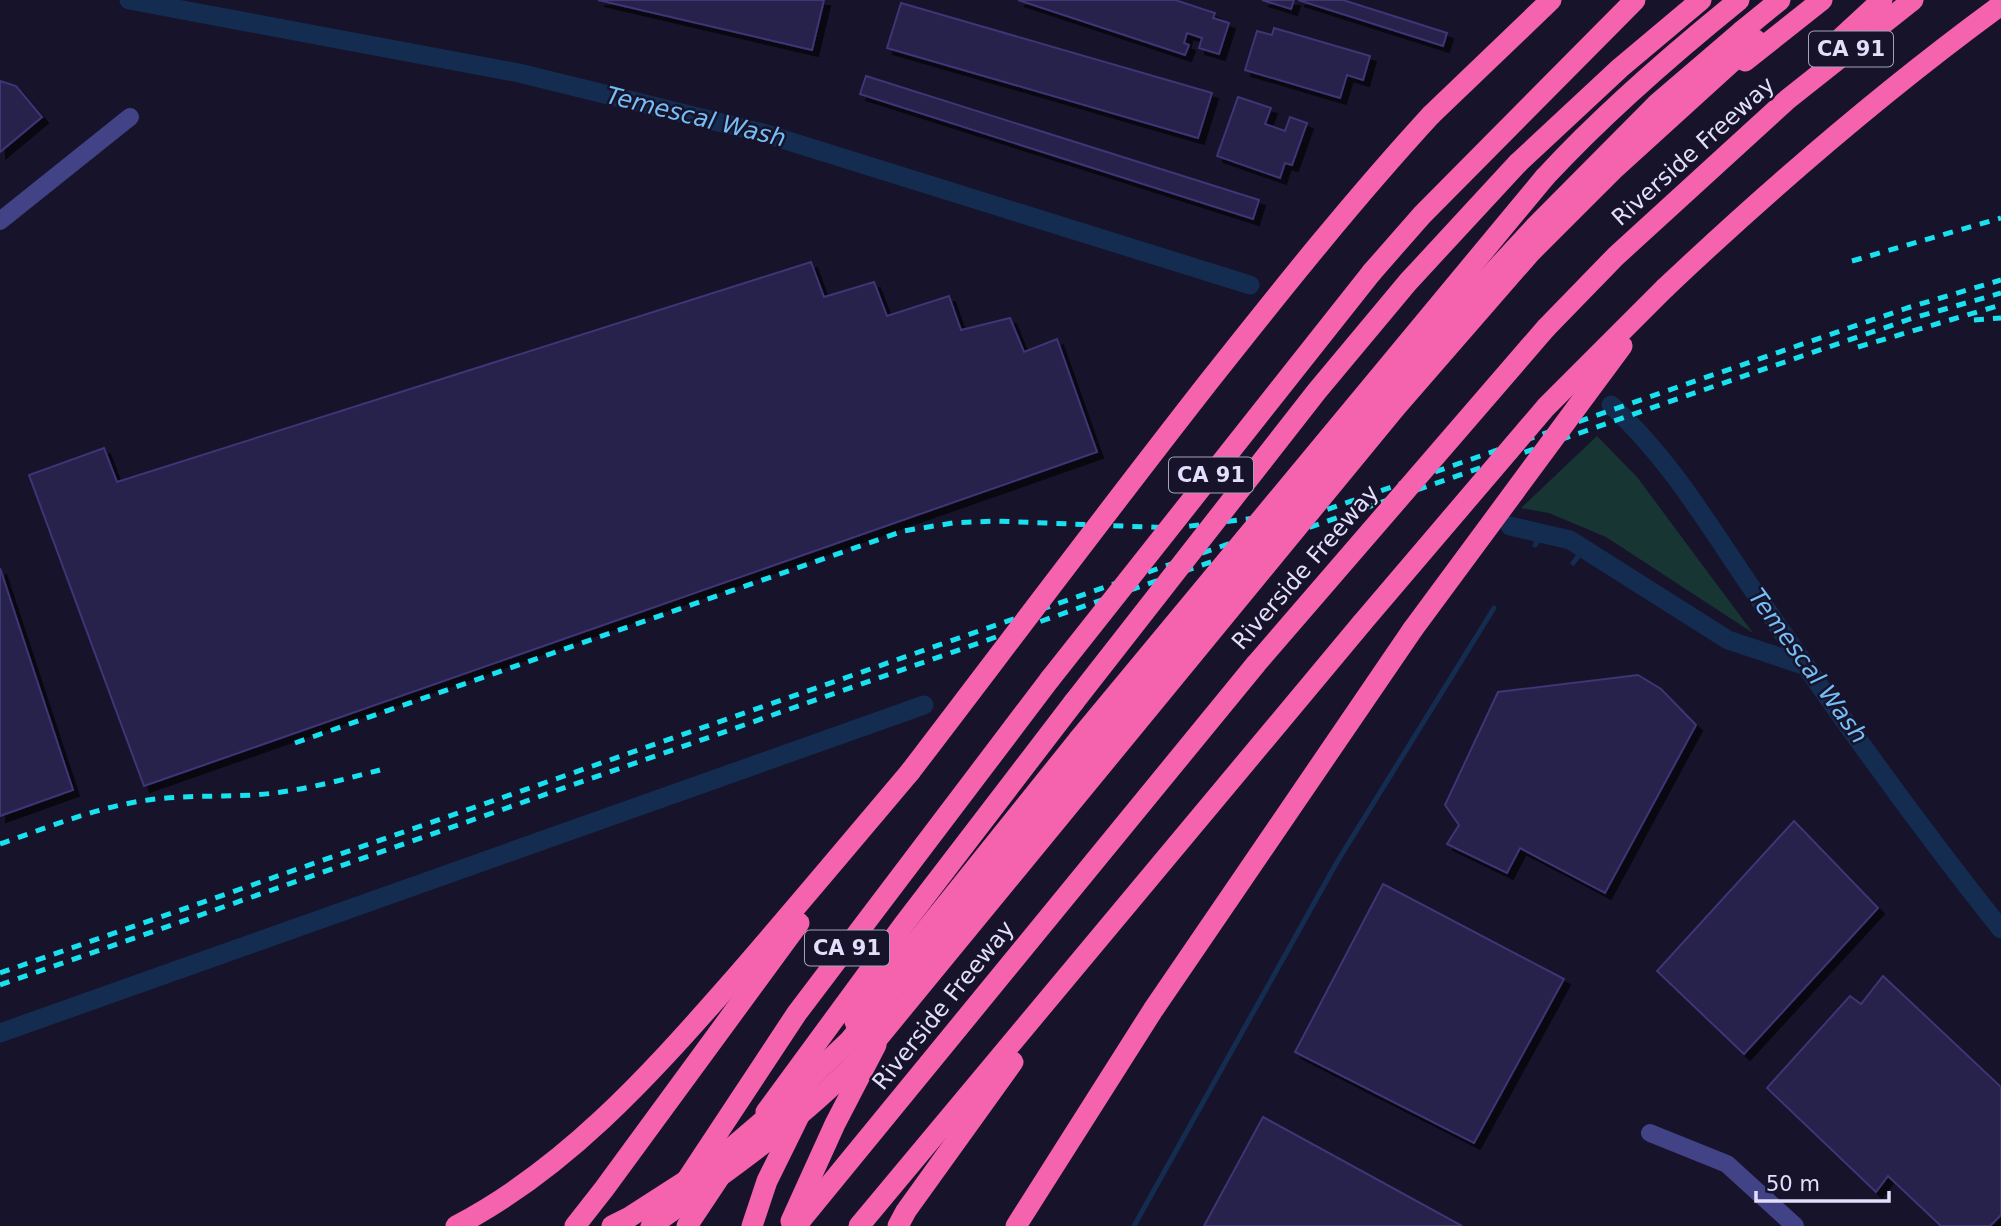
<svg xmlns="http://www.w3.org/2000/svg" width="2001" height="1226" font-family="'DejaVu Sans',sans-serif">
	<style>
		.green { fill: #173533 }
		.lines { fill: none; stroke-linecap: round; stroke-linejoin: round }
		.stream { stroke: #132c4f; stroke-width: 5 }
		.canal { stroke: #132c4f; stroke-width: 19 }
		.building { fill: #28204b; stroke: #3f3475; stroke-width: 2; filter: url(#shadow) }
		.minor { stroke: #424286; stroke-width: 18 }
		.motorway { stroke: #f562ad; stroke-width: 21 }
		.rail { stroke: #18e1f0; stroke-width: 5; stroke-dasharray: 10 9; stroke-linecap: butt }
		.motorway-bridge { stroke: #f562ad; stroke-width: 21 }
		.labels { text-anchor: middle; stroke-width: 5; stroke-linejoin: round; paint-order: stroke }
		.shield { fill: #17132b; stroke: #a5a2be; stroke-width: 2 }
		.shield-label { font-size: 21px; font-weight: bold; fill: #e2dffd }
		.street-label { font-size: 23px; fill: #e2dffd; stroke: #17132b }
		.water-label { font-size: 24px; font-style: italic; fill: #74bef6; stroke: #17132b }
	</style>
	<defs>
		<filter id="shadow"><feDropShadow dx="6" dy="6" stdDeviation="0" flood-color="#0009"/></filter>
	</defs>
	<rect width="100%" height="100%" fill="#17132b"/>
	<path class="green" d="M 1597,436 L 1637,477 L 1753,633 L 1606,537 L 1549,513 L 1521,508 Z"/>
	<g class="lines">
		<g class="stream">
			<path d="M 1535,545 L 1544,533"/>
			<path d="M 1573,563 L 1584,549"/>
			<path d="M 1134,1226 L 1337,862 L 1494,608"/>
		</g>
		<g class="canal">
			<path d="M 129,0 L 519,73 L 763,133 L 1250,285"/>
			<path d="M 1611,405 C 1673,461 1715,536 1762,603 C 1839,714 1917,824 2001,929"/>
			<path d="M 1510,526 L 1570,540 L 1728,640 L 1806,666"/>
			<path d="M 0,1033 L 924,705"/>
		</g>
	</g>
	<g class="building">
		<path d="M 598,0 L 824,0 L 812,50 Z"/>
		<path d="M 1018,0 L 1175,0 L 1215,13 L 1213,18 L 1229,23 L 1219,54 L 1199,48 L 1202,38 L 1187,33 L 1184,43 L 1189,45 L 1185,55 Z"/>
		<path d="M 1262,0 L 1294,0 L 1291,9 Z"/>
		<path d="M 1298,0 L 1343,0 L 1447,33 L 1443,46 Z"/>
		<path d="M 901,3 L 1212,93 L 1198,138 L 887,48 Z"/>
		<path d="M 1274,28 L 1370,56 L 1363,80 L 1347,75 L 1340,98 L 1245,70 L 1257,31 L 1272,35 Z"/>
		<path d="M 866,76 L 1259,200 L 1253,219 L 860,94 Z"/>
		<path d="M 0,81 L 16,86 L 42,117 L 0,152 Z"/>
		<path d="M 1238,97 L 1271,108 L 1265,124 L 1285,131 L 1290,117 L 1307,123 L 1292,165 L 1285,163 L 1280,178 L 1217,156 Z"/>
		<path d="M 811,262 L 824,297 L 874,282 L 887,316 L 949,296 L 961,330 L 1010,318 L 1024,352 L 1057,339 L 1097,452 L 144,786 L 29,475 L 104,448 L 117,482 Z"/>
		<path d="M 0,568 L 73,790 L 0,816 Z"/>
		<path d="M 1638,675 L 1661,689 L 1696,725 L 1605,893 L 1520,848 L 1507,873 L 1447,844 L 1459,825 L 1445,805 L 1498,692 Z"/>
		<path d="M 1794,821 L 1878,908 L 1744,1054 L 1657,971 Z"/>
		<path d="M 1383,884 L 1564,979 L 1474,1143 L 1295,1052 Z"/>
		<path d="M 1883,976 L 2001,1087 L 2001,1215 L 1990,1226 L 1941,1226 L 1888,1176 L 1876,1192 L 1767,1088 L 1850,996 L 1861,1004 Z"/>
		<path d="M 1263,1117 L 1462,1226 L 1204,1226 Z"/>
	</g>
	<g class="lines">
		<g class="minor">
			<path d="M 0,221 L 130,117"/>
			<path d="M 1650,1133 L 1727,1164 L 1795,1226"/>
		</g>
		<g class="motorway">
			<path d="M 1742,31 L 1780,0"/>
			<path d="M 1821,60 L 1842,37 L 1882,0"/>
			<path d="M 1745,61 L 1822,0"/>
			<path d="M 1431,115 L 1551,0"/>
			<path d="M 1518,163 L 1620,68 L 1701,0"/>
			<path d="M 1545,177 C 1605,112 1671,55 1739,0"/>
			<path d="M 1372,272 L 1422,215 L 1635,0"/>
			<path d="M 1665,288 C 1772,187 1882,92 2001,5"/>
			<path d="M 1546,328 L 1616,256 L 1788,99 L 1913,0"/>
			<path d="M 855,1022 L 872,997 L 1079,739"/>
			<path d="M 766,1112 L 904,924 L 1074,702"/>
			<path d="M 686,1181 L 797,1013 L 1050,679"/>
			<path d="M 791,1221 L 835,1124 L 876,1045"/>
			<path d="M 456,1226 C 565,1169 648,1077 728,986 C 790,915 850,843 910,772"/>
			<path d="M 575,1226 L 604,1189 L 799,923"/>
			<path d="M 687,1226 L 719,1178"/>
			<path d="M 752,1226 L 767,1181 L 801,1112"/>
			<path d="M 796,1226 L 1256,664"/>
			<path d="M 859,1226 L 1362,623"/>
			<path d="M 898,1226 L 906,1211 L 1013,1062"/>
			<path d="M 1016,1226 L 1153,1010 L 1413,629"/>
		</g>
		<g class="rail">
			<path d="M 1852,261 L 2001,218"/>
			<path d="M 1974,320 L 2001,318"/>
			<path d="M 1858,347 L 2001,305"/>
			<path d="M 295,743 L 903,531 L 953,523 L 994,521 L 1174,528 L 1255,518 L 1310,503"/>
			<path d="M 0,844 C 49,827 97,807 148,800 C 183,795 219,797 254,795 C 297,792 338,781 380,770"/>
			<path d="M 0,973 L 1675,388 L 1907,308 L 2001,280"/>
			<path d="M 0,985 L 1680,398 L 1910,319 L 2001,293"/>
		</g>
		<g class="motorway-bridge">
			<path d="M 1362,623 L 1546,407 L 1665,288"/>
			<path d="M 1413,629 L 1622,346"/>
			<path d="M 1256,664 L 1546,328"/>
			<path d="M 1050,679 L 1372,272"/>
			<path d="M 1074,702 L 1317,391 L 1408,282 L 1518,163"/>
			<path d="M 1079,739 L 1545,177"/>
			<path d="M 910,772 C 1010,641 1109,509 1210,380 C 1282,289 1353,200 1431,115"/>
			<path d="M 612,1226 L 628,1218 L 715,1162 L 785,1102 L 850,1040 L 1166,656 L 1474,293 L 1534,228 L 1658,103 L 1742,31"/>
			<path d="M 651,1226 C 727,1171 804,1119 869,1049 L 1396,407 L 1530,253 L 1613,170 L 1756,40"/>
		</g>
	</g>
	<g class="labels">
		<g class="shield">
			<rect x="1809" y="31.5" width="84" height="35" rx="5"/>
			<rect x="1169" y="457.5" width="84" height="35" rx="5"/>
			<rect x="805" y="930.5" width="84" height="35" rx="5"/>
		</g>
		<g class="shield-label">
			<text x="1851" y="56">CA 91</text>
			<text x="1211" y="482">CA 91</text>
			<text x="847" y="955">CA 91</text>
		</g>
		<g class="street-label">
			<text transform="translate(1693 151) rotate(-42)" y="8">Riverside Freeway</text>
			<text transform="translate(1305 567) rotate(-49)" y="8">Riverside Freeway</text>
			<text transform="translate(943 1005) rotate(-51)" y="8">Riverside Freeway</text>
		</g>
		<g class="water-label">
			<text transform="translate(696 117) rotate(14)" y="8">Temescal Wash</text>
			<text transform="translate(1808 666) rotate(54)" y="8">Temescal Wash</text>
		</g>
	</g>
	<path d="M1756 1191v10h133v-10" fill="none" stroke="#e2dffd" stroke-width="3.5"/>
	<text x="1766" y="1191" font-size="21" fill="#e2dffd" stroke="#17132b" stroke-width="5" paint-order="stroke">50 m</text>
</svg>
